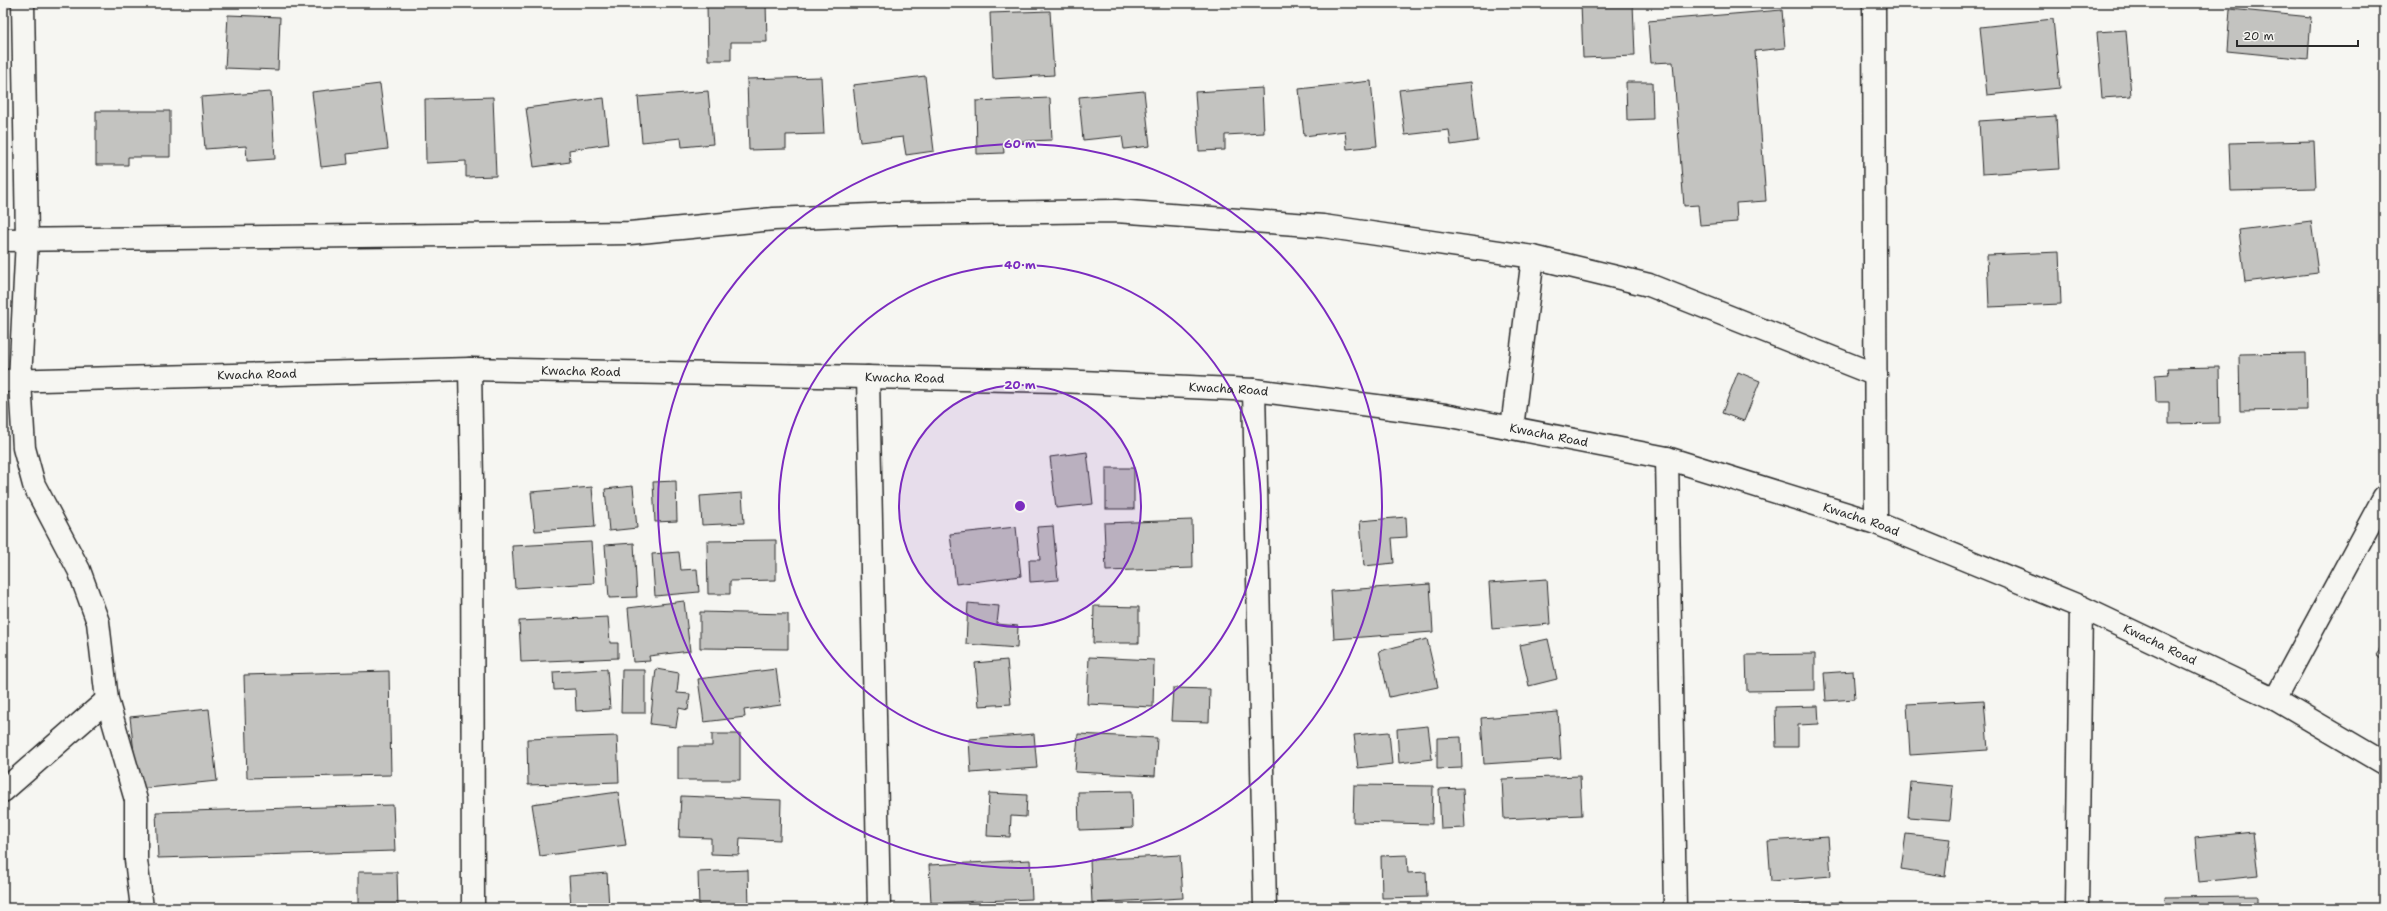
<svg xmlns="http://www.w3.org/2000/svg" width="2387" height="911" font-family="'Shantell Sans',sans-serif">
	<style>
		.building { fill: #c3c3c0; stroke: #2b2b2b }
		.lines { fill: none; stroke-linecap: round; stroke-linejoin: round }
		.minor-casing { stroke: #2b2b2b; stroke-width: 25 }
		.tertiary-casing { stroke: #2b2b2b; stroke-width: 25 }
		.secondary-casing { stroke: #2b2b2b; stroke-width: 25 }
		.minor { stroke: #f6f6f2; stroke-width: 22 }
		.tertiary { stroke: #f6f6f2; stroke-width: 22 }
		.secondary { stroke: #f6f6f2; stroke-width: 22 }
		.ring { fill: none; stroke: #7b2cbf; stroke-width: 2 }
		.labels { text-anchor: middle; stroke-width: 3.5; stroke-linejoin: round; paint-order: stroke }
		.street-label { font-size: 12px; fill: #2b2b2b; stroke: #f6f6f2 }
		.centre { fill: #7b2cbf; stroke: #f6f6f2; stroke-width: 2 }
		.ring-label { font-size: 12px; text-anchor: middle; font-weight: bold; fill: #7b2cbf; stroke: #f6f6f2; stroke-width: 3.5; stroke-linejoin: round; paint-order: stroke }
	</style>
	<rect width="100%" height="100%" fill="#f6f6f2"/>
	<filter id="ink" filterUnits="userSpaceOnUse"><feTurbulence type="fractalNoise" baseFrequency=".025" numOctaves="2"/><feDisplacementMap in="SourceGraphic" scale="8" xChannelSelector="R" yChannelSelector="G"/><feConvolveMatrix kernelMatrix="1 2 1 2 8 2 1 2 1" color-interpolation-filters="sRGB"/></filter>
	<g filter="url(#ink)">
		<g class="building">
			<path d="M 707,3 L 766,3 L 767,42 L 731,42 L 731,60 L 708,60 Z"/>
			<path d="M 1581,3 L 1633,3 L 1635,56 L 1583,58 Z"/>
			<path d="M 2230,9 L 2311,17 L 2308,59 L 2227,51 Z"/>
			<path d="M 1782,10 L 1785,48 L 1755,51 L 1766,201 L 1736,203 L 1737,222 L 1700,225 L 1698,205 L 1684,206 L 1673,62 L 1651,63 L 1648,21 Z"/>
			<path d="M 1050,11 L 1054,75 L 993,79 L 990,13 Z"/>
			<path d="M 228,15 L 280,17 L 278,70 L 225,68 Z"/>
			<path d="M 2053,19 L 2060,88 L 1987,95 L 1980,27 Z"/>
			<path d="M 2126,30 L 2131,96 L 2102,98 L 2097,32 Z"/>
			<path d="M 925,76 L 934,151 L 906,155 L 903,137 L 860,142 L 853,85 Z"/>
			<path d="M 821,77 L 824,134 L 786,135 L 786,149 L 749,150 L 747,79 Z"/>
			<path d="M 1371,81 L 1377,146 L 1347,149 L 1345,131 L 1304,136 L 1299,89 Z"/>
			<path d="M 1471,82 L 1478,141 L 1451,145 L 1449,130 L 1405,135 L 1399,90 Z"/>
			<path d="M 1626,82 L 1652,82 L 1653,119 L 1627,120 Z"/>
			<path d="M 380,84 L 388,149 L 347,154 L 348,164 L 321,167 L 312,92 Z"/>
			<path d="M 1262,88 L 1264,133 L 1225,135 L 1225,150 L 1199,151 L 1195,92 Z"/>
			<path d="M 708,91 L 713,144 L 682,147 L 681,138 L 642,142 L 638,97 Z"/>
			<path d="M 1144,91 L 1150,146 L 1124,149 L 1122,136 L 1083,140 L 1079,97 Z"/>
			<path d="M 271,92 L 275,159 L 247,161 L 246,146 L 205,149 L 201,97 Z"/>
			<path d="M 493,97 L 496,176 L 466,177 L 466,161 L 426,163 L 425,99 Z"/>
			<path d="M 604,98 L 609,144 L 569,150 L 570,162 L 534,167 L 526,108 Z"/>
			<path d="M 1050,98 L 1052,140 L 1003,142 L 1004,153 L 977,154 L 976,101 Z"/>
			<path d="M 96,111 L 170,111 L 170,157 L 128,157 L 128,165 L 96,165 Z"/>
			<path d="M 2056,116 L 2059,169 L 1982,174 L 1979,121 Z"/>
			<path d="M 2314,141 L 2316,189 L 2231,191 L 2229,143 Z"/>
			<path d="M 2311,221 L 2318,273 L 2245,282 L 2239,230 Z"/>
			<path d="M 2059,252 L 2061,304 L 1989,307 L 1987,255 Z"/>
			<path d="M 2306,353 L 2307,410 L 2240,411 L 2239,354 Z"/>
			<path d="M 2219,367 L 2220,423 L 2169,424 L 2169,402 L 2156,402 L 2155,375 L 2169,374 L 2168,368 Z"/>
			<path d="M 1738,372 L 1760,381 L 1744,421 L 1722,413 Z"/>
			<path d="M 1087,452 L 1093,504 L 1056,508 L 1050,457 Z"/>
			<rect x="1106" y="468" width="28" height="41"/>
			<path d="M 676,481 L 677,521 L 655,522 L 653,482 Z"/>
			<path d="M 633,486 L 637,528 L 609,531 L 605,489 Z"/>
			<path d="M 592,487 L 595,527 L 535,531 L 531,492 Z"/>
			<path d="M 742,493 L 744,523 L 702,525 L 700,496 Z"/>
			<path d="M 1406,517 L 1407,537 L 1392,538 L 1394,563 L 1364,566 L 1360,521 Z"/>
			<path d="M 1192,520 L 1193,568 L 1106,571 L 1104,523 Z"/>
			<path d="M 1053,526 L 1058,580 L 1030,582 L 1029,560 L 1040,560 L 1037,527 Z"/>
			<path d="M 1016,527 L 1021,576 L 956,584 L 950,534 Z"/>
			<path d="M 776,540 L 776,580 L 730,581 L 730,594 L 708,594 L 707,541 Z"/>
			<path d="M 591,542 L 594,583 L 515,588 L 512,546 Z"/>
			<path d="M 634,543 L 637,597 L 609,598 L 605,545 Z"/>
			<path d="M 679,552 L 681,570 L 697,569 L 699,592 L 655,596 L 652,554 Z"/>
			<path d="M 1547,579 L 1550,624 L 1492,629 L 1489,583 Z"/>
			<path d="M 1430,584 L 1433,632 L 1334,639 L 1331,591 Z"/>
			<path d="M 684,601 L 690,651 L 649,656 L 650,661 L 633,662 L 628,608 Z"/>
			<path d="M 968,603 L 999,606 L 997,624 L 1018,626 L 1017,648 L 966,644 Z"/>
			<path d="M 1094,606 L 1139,607 L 1139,643 L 1093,643 Z"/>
			<path d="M 700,612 L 788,614 L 788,649 L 700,648 Z"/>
			<path d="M 608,617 L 610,643 L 618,643 L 618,658 L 521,662 L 519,621 Z"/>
			<path d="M 1427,639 L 1438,687 L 1389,697 L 1379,651 Z"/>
			<path d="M 1548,639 L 1557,679 L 1529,686 L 1520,645 Z"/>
			<path d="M 2384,644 L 2384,662 L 2376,655 Z"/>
			<path d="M 1815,654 L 1815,690 L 1747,691 L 1746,655 Z"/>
			<path d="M 1089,657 L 1154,660 L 1153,707 L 1087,704 Z"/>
			<path d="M 1007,660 L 1011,704 L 979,706 L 975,663 Z"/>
			<path d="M 607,669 L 610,709 L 576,711 L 575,689 L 554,690 L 553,672 Z"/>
			<path d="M 656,669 L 679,673 L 677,693 L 690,694 L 688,710 L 679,708 L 676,727 L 650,724 Z"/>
			<path d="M 776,669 L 781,705 L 744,710 L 745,717 L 704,722 L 698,679 Z"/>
			<path d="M 622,670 L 645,670 L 645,713 L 621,713 Z"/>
			<path d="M 389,671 L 391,775 L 247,778 L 244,675 Z"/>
			<path d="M 1853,671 L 1855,699 L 1826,701 L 1824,673 Z"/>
			<path d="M 1173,688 L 1210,689 L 1209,722 L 1171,721 Z"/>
			<path d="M 1984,700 L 1988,750 L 1910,755 L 1907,704 Z"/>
			<path d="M 1818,706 L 1819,724 L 1798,725 L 1798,747 L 1776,747 L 1775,707 Z"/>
			<path d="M 209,709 L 217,781 L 138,789 L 130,717 Z"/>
			<path d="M 1558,712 L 1561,759 L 1484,764 L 1481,718 Z"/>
			<path d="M 1428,726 L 1432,759 L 1399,763 L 1397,729 Z"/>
			<path d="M 1389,732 L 1392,764 L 1358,768 L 1354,735 Z"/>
			<path d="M 712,734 L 740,734 L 740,780 L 678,780 L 678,746 L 712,746 Z"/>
			<path d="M 1034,734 L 1037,768 L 971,773 L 969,739 Z"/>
			<path d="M 1078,734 L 1157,738 L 1155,776 L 1075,772 Z"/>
			<path d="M 617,736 L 619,782 L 528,785 L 527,739 Z"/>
			<path d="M 1461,737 L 1462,768 L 1437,769 L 1437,738 Z"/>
			<path d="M 1580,776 L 1582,815 L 1504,819 L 1502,779 Z"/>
			<path d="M 1911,782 L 1953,786 L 1950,820 L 1908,817 Z"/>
			<path d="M 1354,785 L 1433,786 L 1432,824 L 1353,822 Z"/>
			<path d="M 1463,788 L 1465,828 L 1441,829 L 1439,789 Z"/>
			<path d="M 1132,791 L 1133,828 L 1079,830 L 1078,792 Z"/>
			<path d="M 618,792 L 626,845 L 540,856 L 532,804 Z"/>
			<path d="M 989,793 L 1027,795 L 1026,817 L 1011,816 L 1010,837 L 987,836 Z"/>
			<path d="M 681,796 L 781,800 L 780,840 L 740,838 L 739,855 L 711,854 L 711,838 L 679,837 Z"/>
			<path d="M 393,805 L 395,851 L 158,858 L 156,812 Z"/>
			<path d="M 2253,832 L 2258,876 L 2199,882 L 2195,838 Z"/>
			<path d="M 1906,834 L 1950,839 L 1945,876 L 1901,869 Z"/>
			<path d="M 1828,837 L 1831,876 L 1771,881 L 1768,841 Z"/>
			<path d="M 1180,855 L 1183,898 L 1092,903 L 1090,860 Z"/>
			<path d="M 1407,855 L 1408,873 L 1426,872 L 1427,897 L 1382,898 L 1381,856 Z"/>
			<path d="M 1030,860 L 1032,899 L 931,903 L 929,865 Z"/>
			<path d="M 748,870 L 749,908 L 699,908 L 698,872 Z"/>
			<path d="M 358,872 L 397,872 L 398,908 L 358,908 Z"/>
			<path d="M 607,873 L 609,908 L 571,908 L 569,876 Z"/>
			<path d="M 2257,896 L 2257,908 L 2166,908 L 2165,897 Z"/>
			<path d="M 1842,902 L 1843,908 L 1795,908 L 1795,905 Z"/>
		</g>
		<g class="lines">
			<g class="minor-casing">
				<g id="minor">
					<path d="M 23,3 L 27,239 L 20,381 L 24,448 L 34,485 L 79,570 L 98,622 L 107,700 L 136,800 L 136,860 L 142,908"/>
					<path d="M 1874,3 L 1876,523"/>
					<path d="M 3,240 L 630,233 L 774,219 L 895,214 L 1116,211 L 1323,226 L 1533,257 L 1649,285 L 1876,375"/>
					<path d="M 470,369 L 472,482 L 473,908"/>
					<path d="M 868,377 L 879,908"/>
					<path d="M 1254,390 L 1265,908"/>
					<path d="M 1512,428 L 1533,257"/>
					<path d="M 1667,458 L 1675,908"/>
					<path d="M 3,791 L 107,700"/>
					<path d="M 2077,908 L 2081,607"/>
				</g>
			</g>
			<g class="tertiary-casing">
				<path id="tertiary" d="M 2275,699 L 2384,497"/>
			</g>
			<g class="secondary-casing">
				<g id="secondary">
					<path id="s1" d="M 3,381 L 470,369 L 1060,381 L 1254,390 L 1445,415 L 1667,458 L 1876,523 L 2081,607 L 2275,699 L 2384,763"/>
				</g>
			</g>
			<use href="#minor" class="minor"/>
			<use href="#tertiary" class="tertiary"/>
			<use href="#secondary" class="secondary"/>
		</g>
	</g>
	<circle cx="1020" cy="506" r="121" fill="#7b2cbf" fill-opacity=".12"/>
	<g class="ring">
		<circle cx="1020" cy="506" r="121"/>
		<circle cx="1020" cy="506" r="241"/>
		<circle cx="1020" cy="506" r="362"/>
	</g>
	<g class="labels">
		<g class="street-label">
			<text dy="4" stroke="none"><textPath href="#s1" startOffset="578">Kwacha Road</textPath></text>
			<text dy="4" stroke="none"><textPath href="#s1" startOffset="254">Kwacha Road</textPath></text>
			<text dy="4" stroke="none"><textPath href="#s1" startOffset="902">Kwacha Road</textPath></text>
			<text dy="4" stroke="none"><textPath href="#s1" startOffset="1226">Kwacha Road</textPath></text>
			<text dy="4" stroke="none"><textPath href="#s1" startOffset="1550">Kwacha Road</textPath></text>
			<text dy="4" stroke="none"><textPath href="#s1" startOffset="1874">Kwacha Road</textPath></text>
			<text dy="4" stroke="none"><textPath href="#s1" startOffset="2198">Kwacha Road</textPath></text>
		</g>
	</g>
	<circle cx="1020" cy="506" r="6" class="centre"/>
	<g class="ring-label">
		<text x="1020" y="148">60 m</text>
		<text x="1020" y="269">40 m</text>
		<text x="1020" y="389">20 m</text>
	</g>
	<rect width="2387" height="911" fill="none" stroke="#f6f6f2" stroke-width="16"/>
	<rect x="8" y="8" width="2371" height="895" fill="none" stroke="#2b2b2b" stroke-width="1.5" filter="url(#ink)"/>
	<path d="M2237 40v6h121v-6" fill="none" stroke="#2b2b2b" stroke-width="2"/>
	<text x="2243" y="40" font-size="12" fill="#2b2b2b" stroke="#f6f6f2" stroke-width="3" paint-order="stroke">20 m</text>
</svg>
